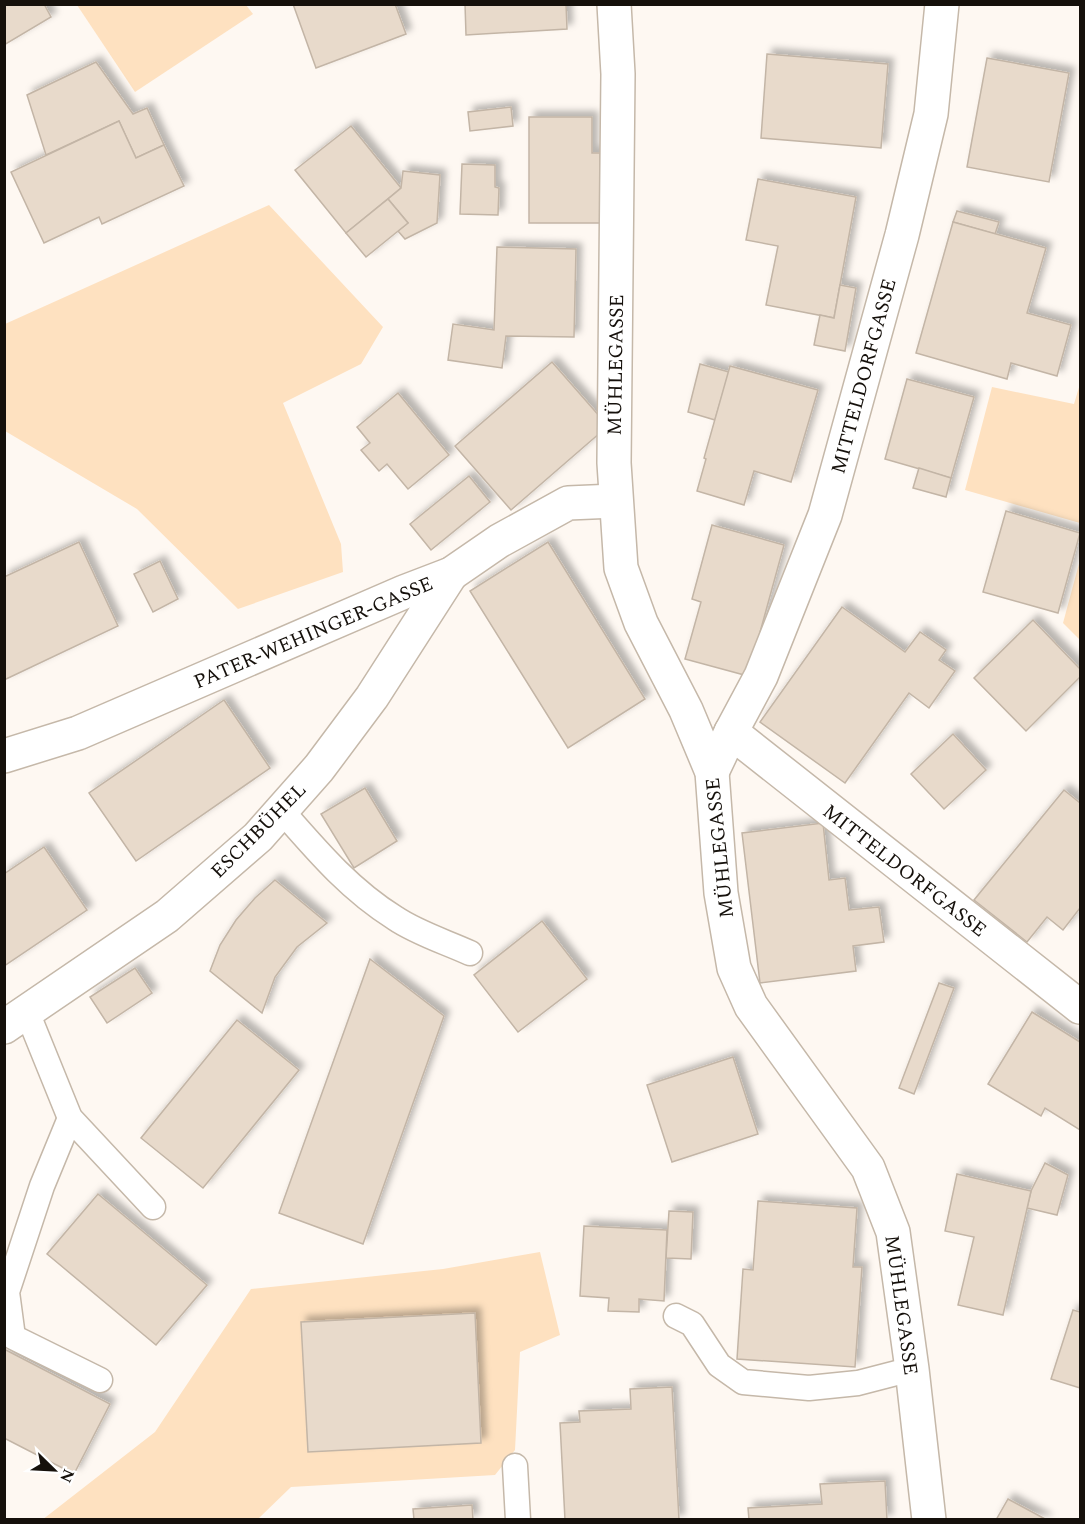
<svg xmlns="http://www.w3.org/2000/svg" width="1085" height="1524" font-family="Spectral,serif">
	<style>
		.green { fill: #fee1c0 }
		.building { fill: #e8dacb; stroke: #c3b5a6; stroke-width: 1.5; filter: url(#shadow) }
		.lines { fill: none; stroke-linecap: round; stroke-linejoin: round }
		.lane-casing { stroke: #c5b8a9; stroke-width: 27 }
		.street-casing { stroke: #c5b8a9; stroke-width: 36 }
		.lane { stroke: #fff; stroke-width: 24 }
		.street { stroke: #fff; stroke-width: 33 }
		.labels { text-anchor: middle; stroke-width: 4.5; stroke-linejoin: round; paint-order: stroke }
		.street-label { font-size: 20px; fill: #15100b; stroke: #fff }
	</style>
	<defs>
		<filter id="shadow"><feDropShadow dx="5.5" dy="-5.5" stdDeviation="3" flood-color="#0004"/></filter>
	</defs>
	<rect width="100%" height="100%" fill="#fef8f2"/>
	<g class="green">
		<path d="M 77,5 L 246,5 L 253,14 L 135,92 Z"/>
		<path d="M 269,205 L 383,327 L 361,364 L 283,403 L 341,544 L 343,572 L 238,609 L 137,509 L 5,431 L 5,324 Z"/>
		<path d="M 1080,384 L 1080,523 L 965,490 L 992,387 L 1074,404 Z"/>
		<path d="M 1080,560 L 1080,640 L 1063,623 Z"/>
		<path d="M 540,1252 L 560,1335 L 520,1352 L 515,1450 L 495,1475 L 291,1487 L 258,1519 L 42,1520 L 155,1432 L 251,1289 L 443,1269 Z"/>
	</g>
	<g class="building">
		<path d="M 4,4 L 44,4 L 51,17 L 4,45 Z"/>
		<path d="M 293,4 L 395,4 L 406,34 L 316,68 Z"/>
		<path d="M 465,4 L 566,4 L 567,29 L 466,35 Z"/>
		<path d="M 767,54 L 888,64 L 881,148 L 761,138 Z"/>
		<path d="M 987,58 L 1069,73 L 1049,182 L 967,167 Z"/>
		<path d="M 96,62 L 133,114 L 147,108 L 164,145 L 136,158 L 119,121 L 46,155 L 27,95 Z"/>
		<path d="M 511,107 L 513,126 L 470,131 L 468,112 Z"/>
		<path d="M 529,117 L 592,117 L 592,153 L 600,153 L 600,223 L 529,223 Z"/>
		<path d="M 119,121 L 136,158 L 164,145 L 184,186 L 102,224 L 99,217 L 44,243 L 11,172 Z"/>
		<path d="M 351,126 L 401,188 L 346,233 L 295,170 Z"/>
		<path d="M 462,164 L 495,165 L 495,187 L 499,188 L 498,215 L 460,214 Z"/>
		<path d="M 403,171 L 440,175 L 437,223 L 405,239 L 398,231 L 408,223 L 388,199 L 401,188 Z"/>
		<path d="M 758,179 L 856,197 L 834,318 L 766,305 L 778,246 L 746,240 Z"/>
		<path d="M 388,199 L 408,223 L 366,257 L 346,233 Z"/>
		<path d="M 957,211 L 999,222 L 995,234 L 953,222 Z"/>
		<path d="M 953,222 L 1046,248 L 1027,313 L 1071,325 L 1057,376 L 1011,363 L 1007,379 L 916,353 Z"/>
		<path d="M 497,247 L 576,249 L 574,337 L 506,336 L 502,368 L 448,360 L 453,324 L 494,330 Z"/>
		<path d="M 840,285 L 856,288 L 845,351 L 814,345 L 820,315 L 834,318 Z"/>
		<path d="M 552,362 L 608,426 L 511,510 L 455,446 Z"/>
		<path d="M 700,364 L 729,372 L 715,420 L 688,412 Z"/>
		<path d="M 730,366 L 818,390 L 791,482 L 754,471 L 744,505 L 697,491 L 706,459 L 704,458 Z"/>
		<path d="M 907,379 L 974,397 L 951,478 L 885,459 Z"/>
		<path d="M 398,393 L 449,455 L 408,489 L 387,464 L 379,471 L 361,450 L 370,443 L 357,427 Z"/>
		<path d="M 919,468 L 951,478 L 946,497 L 913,488 Z"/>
		<path d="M 469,476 L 490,502 L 431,550 L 410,524 Z"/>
		<path d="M 1006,511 L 1080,533 L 1058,613 L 983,592 Z"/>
		<path d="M 712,525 L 784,545 L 748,676 L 685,659 L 701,602 L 692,599 Z"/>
		<path d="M 79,542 L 118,626 L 4,680 L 4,577 Z"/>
		<path d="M 548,542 L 645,699 L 568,748 L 470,591 Z"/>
		<path d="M 160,561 L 178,599 L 153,612 L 134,574 Z"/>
		<path d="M 842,607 L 905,652 L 920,632 L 946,650 L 939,660 L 955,671 L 929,708 L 909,693 L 845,783 L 760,722 Z"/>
		<path d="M 1033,620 L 1080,669 L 1080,677 L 1026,731 L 974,678 Z"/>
		<path d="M 224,700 L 270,768 L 136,861 L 89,793 Z"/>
		<path d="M 953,734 L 986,770 L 944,809 L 911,774 Z"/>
		<path d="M 365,788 L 397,841 L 354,868 L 321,814 Z"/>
		<path d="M 1064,790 L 1080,803 L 1080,908 L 1063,930 L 1047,917 L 1027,942 L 974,900 Z"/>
		<path d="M 823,823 L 829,880 L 845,878 L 849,910 L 879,907 L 884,942 L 853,946 L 856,971 L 760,983 L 742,833 Z"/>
		<path d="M 44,847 L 87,910 L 4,966 L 4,874 Z"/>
		<path d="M 275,880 L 327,923 L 297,947 L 275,977 L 262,1013 L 210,971 L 220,945 L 236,920 L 255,898 Z"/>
		<path d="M 542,921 L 587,979 L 518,1032 L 474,975 Z"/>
		<path d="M 370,959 L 444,1016 L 363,1244 L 279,1213 Z"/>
		<path d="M 135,968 L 152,993 L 107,1023 L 90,997 Z"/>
		<path d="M 939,983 L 954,988 L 914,1094 L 899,1088 Z"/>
		<path d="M 1032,1012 L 1080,1042 L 1080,1130 L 1045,1108 L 1041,1116 L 988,1084 Z"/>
		<path d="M 237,1020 L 299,1070 L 203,1188 L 141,1138 Z"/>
		<path d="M 733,1057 L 758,1134 L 672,1162 L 647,1085 Z"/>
		<path d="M 1045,1163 L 1068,1175 L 1057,1215 L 1027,1208 L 1031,1191 Z"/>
		<path d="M 957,1174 L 1031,1191 L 1003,1315 L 958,1305 L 974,1237 L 945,1231 Z"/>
		<path d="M 98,1194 L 207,1285 L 156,1345 L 47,1254 Z"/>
		<path d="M 758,1201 L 857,1208 L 853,1267 L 862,1267 L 855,1367 L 737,1359 L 743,1269 L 753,1270 Z"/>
		<path d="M 669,1211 L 693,1212 L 691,1259 L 666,1258 Z"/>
		<path d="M 584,1226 L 667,1230 L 664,1301 L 639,1299 L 639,1312 L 608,1311 L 609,1298 L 580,1296 Z"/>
		<path d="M 1073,1310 L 1080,1312 L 1080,1388 L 1051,1379 Z"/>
		<path d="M 475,1313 L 481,1443 L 308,1452 L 301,1322 Z"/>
		<path d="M 4,1349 L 110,1404 L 74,1474 L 4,1438 Z"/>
		<path d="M 672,1387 L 679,1520 L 565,1520 L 560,1423 L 580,1422 L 579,1411 L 631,1409 L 630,1389 Z"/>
		<path d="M 885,1481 L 887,1520 L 749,1520 L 748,1508 L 822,1504 L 820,1484 Z"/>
		<path d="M 1008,1499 L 1047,1520 L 996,1520 Z"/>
		<path d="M 472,1505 L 473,1520 L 414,1520 L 413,1509 Z"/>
	</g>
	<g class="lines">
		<g class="lane-casing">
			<g id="lane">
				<path d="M 282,811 C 317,851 350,890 395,918 C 417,933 446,942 470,953"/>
				<path d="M 27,1012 L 70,1118 L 153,1207"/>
				<path d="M 70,1118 L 42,1186 L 7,1292 L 13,1337 L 100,1380"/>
				<path d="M 676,1316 L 692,1324 L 719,1365 L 743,1382 L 809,1388 L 858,1383 L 912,1369"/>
				<path d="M 515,1466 L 518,1520"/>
			</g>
		</g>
		<g class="street-casing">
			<g id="street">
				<path d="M 614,4 L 618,74 L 614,463 L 621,568 L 641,623 L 686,710 L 712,772 L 721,893 L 734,968 L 751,1006 L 868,1168 L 893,1232 L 912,1369 L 929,1520"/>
				<path d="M 731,732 L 1080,1007"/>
				<path d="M 4,756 L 78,733 L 404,592 L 451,574 L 499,541 L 568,503 L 615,501"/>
				<path d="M 712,772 L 731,732 L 761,676 L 825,515 L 902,235 L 931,114 L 942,4"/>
				<path d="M 4,1027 L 167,916 L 258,837 L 319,768 L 372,697 L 451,574"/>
			</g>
		</g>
		<use href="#lane" class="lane"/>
		<use href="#street" class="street"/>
	</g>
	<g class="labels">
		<g class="street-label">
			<text transform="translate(615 365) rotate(-89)" y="7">MÜHLEGASSE</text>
			<text transform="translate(863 376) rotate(-75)" y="7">MITTELDORFGASSE</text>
			<text transform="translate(313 632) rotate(-23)" y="7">PATER-WEHINGER-GASSE</text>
			<text transform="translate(258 830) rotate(-45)" y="7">ESCHBÜHEL</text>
			<text transform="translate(719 848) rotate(-96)" y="7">MÜHLEGASSE</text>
			<text transform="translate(905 870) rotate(38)" y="7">MITTELDORFGASSE</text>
			<text transform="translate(902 1305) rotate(82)" y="7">MÜHLEGASSE</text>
		</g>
	</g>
	<rect width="1085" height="1524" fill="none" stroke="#15100b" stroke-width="12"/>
	<g transform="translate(54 1470) rotate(114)" stroke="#ffffff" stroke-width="4.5" paint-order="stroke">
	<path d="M0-4.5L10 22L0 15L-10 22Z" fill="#15100b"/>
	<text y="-9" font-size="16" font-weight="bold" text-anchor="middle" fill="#15100b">N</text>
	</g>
</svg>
